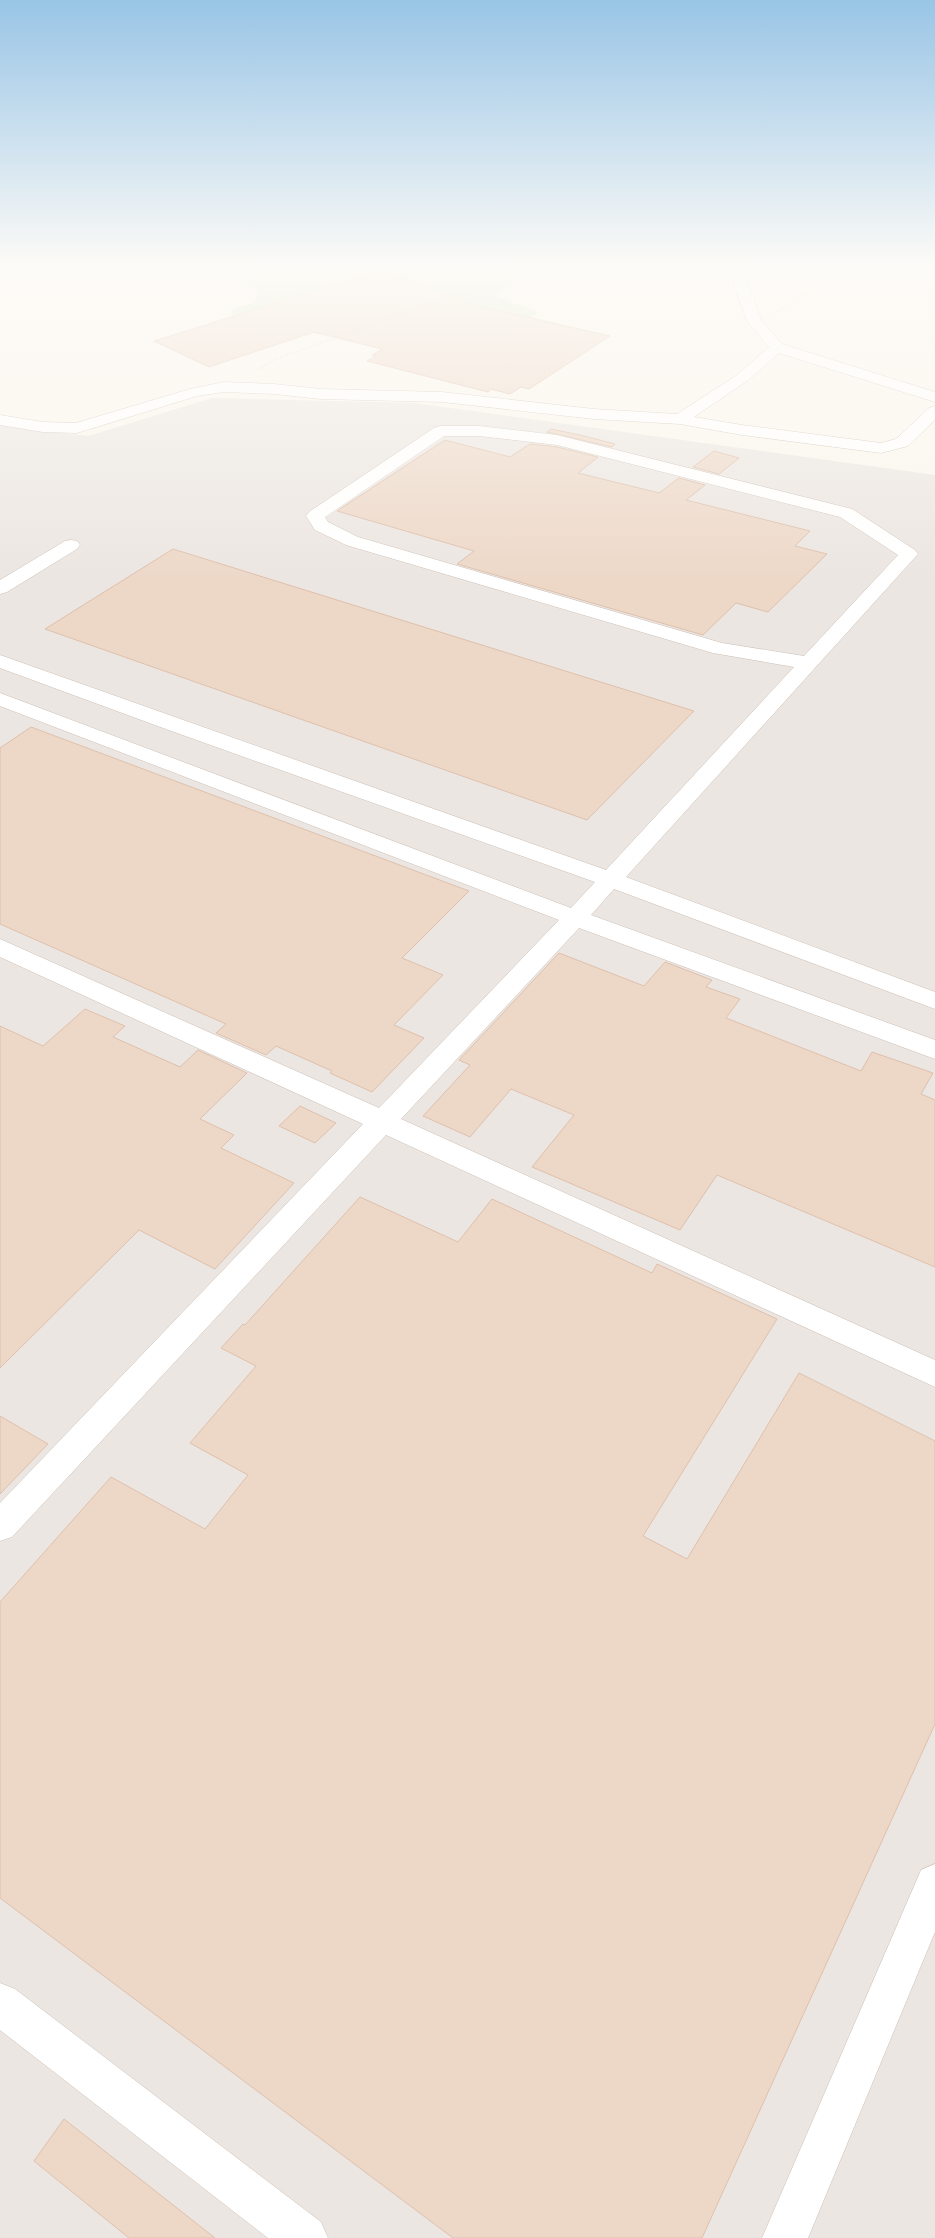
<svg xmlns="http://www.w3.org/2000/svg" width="935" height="2238" font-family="Arial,sans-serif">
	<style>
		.industrial { fill: #ece6e2 }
		.green { fill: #d7e8cd }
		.building { fill: #edd8c8; stroke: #dec0ab }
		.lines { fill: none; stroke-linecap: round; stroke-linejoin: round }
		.minor-casing { stroke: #cdbfb4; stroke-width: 1 }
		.path { stroke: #d3bcab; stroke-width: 2; stroke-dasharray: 0.5 2; stroke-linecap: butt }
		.minor { fill: #fff; fill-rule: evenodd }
	</style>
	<rect width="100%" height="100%" fill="#fbf6ee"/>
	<path class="industrial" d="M 212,398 L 415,403 L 935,475 L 935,2238 L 0,2238 L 0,425 L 88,436 Z"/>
	<path class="green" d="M 250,266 L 308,266 L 351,271 L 359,266 L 539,266 L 531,274 L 495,296 L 539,312 L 523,322 L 239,316 L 231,314 L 231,310 L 254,302 L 259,292 L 245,281 Z"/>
	<g class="building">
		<path d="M 382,270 L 474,305 L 610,336 L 529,389 L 521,387 L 510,394 L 491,389 L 488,392 L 367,361 L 376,356 L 372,355 L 382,349 L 314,332 L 209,367 L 154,341 Z"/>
		<path d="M 551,429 L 580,435 L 615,444 L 612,447 L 547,432 Z"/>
		<path d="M 445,440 L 510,457 L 530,444 L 557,447 L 598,457 L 578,473 L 659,493 L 679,478 L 705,485 L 686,500 L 810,531 L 795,546 L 827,554 L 768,612 L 736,603 L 703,635 L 457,564 L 474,551 L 337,511 Z"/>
		<path d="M 714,451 L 739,458 L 719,474 L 693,467 Z"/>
		<path d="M 173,549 L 694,711 L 587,820 L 45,629 Z"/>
		<path d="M 31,727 L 469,891 L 402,958 L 443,975 L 394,1025 L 424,1038 L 372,1092 L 330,1073 L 332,1071 L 276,1046 L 266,1055 L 216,1033 L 226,1024 L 0,924 L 0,748 Z"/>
		<path d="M 559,953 L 644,986 L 665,962 L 712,980 L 706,987 L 740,999 L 726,1018 L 861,1071 L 872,1052 L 933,1073 L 921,1094 L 935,1100 L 935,1267 L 717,1175 L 680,1230 L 532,1167 L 574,1115 L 511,1089 L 470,1137 L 423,1116 L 470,1065 L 459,1060 Z"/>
		<path d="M 85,1009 L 125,1026 L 113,1037 L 180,1067 L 198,1050 L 247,1073 L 200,1119 L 234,1135 L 221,1148 L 294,1183 L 215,1269 L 139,1230 L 0,1368 L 0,1026 L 43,1046 Z"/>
		<path d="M 300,1106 L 336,1123 L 315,1143 L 279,1126 Z"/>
		<path d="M 360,1197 L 458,1242 L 492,1199 L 652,1273 L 657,1264 L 777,1319 L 643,1536 L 687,1559 L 799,1373 L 935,1441 L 935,1724 L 702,2238 L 453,2238 L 0,1898 L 0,1602 L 111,1477 L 205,1529 L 248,1475 L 190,1443 L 256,1366 L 221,1348 L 243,1324 L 245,1325 Z"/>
		<path d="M 0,1416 L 48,1444 L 0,1494 Z"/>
		<path d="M 64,2119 L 215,2238 L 129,2238 L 34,2161 Z"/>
	</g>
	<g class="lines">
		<g class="minor-casing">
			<g id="minor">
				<path d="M 15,266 L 40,266 L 38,269 L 0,278 L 0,270 Z"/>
				<path d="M 728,266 L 742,266 L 761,320 L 782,344 L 935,392 L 935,402 L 779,353 L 747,381 L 694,417 L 742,425 L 881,443 L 896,439 L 929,408 L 935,406 L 935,420 L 908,446 L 881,453 L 742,435 L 680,424 L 594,419 L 442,402 L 321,399 L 274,394 L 224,392 L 197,396 L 77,433 L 43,432 L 0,425 L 0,415 L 43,422 L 76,423 L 190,389 L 224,382 L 274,384 L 321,389 L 442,392 L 594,409 L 677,414 L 737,375 L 769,347 L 747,321 Z"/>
				<path d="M 440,426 L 479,426 L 557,435 L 852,509 L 915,550 L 918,554 L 626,877 L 935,992 L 935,1009 L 614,889 L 591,915 L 935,1040 L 935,1059 L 579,928 L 401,1119 L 935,1360 L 935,1387 L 386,1135 L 12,1537 L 0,1541 L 0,1503 L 363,1124 L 0,957 L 0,939 L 379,1108 L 559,920 L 0,706 L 0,693 L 571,908 L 595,882 L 163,728 L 0,668 L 0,655 L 606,870 L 794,667 L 713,653 L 346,545 L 315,530 L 306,516 L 309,512 L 434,428 ZM 444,436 L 479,436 L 557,445 L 840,517 L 898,555 L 804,656 L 722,643 L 358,537 L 328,522 L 325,517 Z"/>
				<path d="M 71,540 L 77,541 L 80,545 L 77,549 L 7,592 L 0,594 L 0,580 L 65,541 Z"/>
				<path d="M 935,1864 L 935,1932 L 808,2238 L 762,2238 L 921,1870 Z"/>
				<path d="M 0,1983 L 15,1989 L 321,2222 L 328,2238 L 268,2238 L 0,2030 Z"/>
			</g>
		</g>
		<g class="path">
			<path d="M 773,314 L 847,266"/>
			<path d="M 258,369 L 276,359 L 455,294 L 519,284 L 550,266"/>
		</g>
		<use href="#minor" class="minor"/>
	</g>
	<linearGradient id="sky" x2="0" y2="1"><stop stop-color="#99c5e6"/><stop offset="0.46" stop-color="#fdfbf7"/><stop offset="1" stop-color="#fdfbf7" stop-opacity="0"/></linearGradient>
	<rect width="935" height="580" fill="url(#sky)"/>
</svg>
